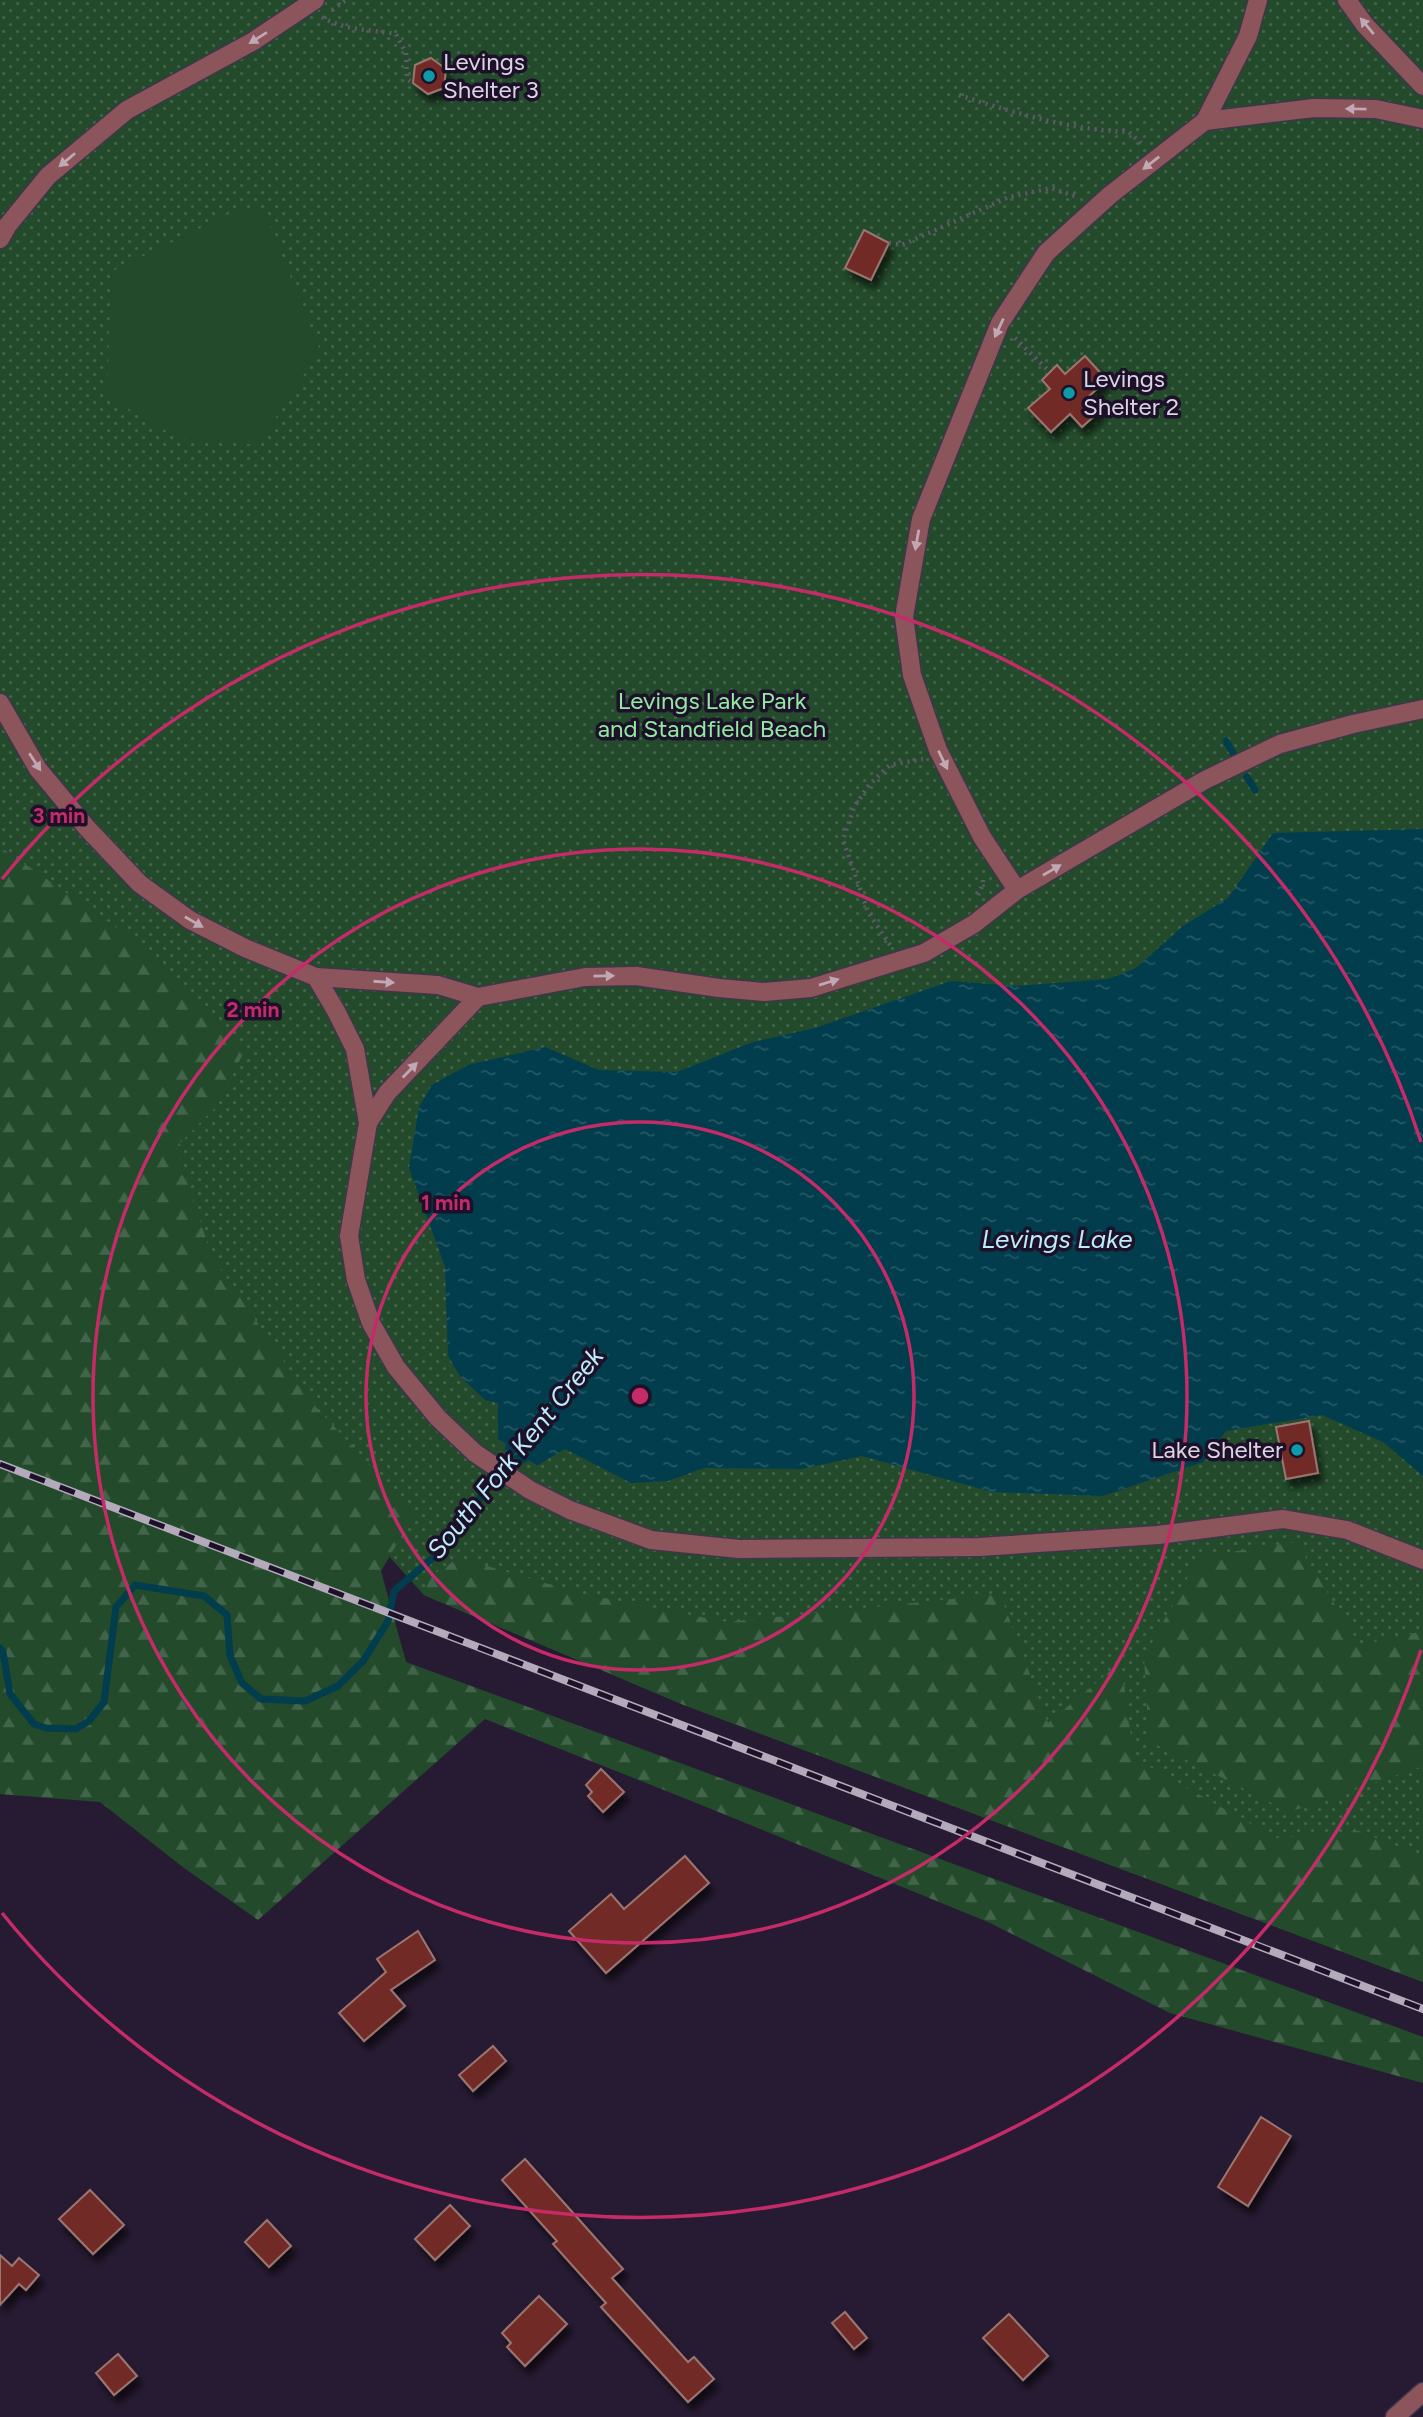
<svg xmlns="http://www.w3.org/2000/svg" width="1423" height="2417" font-family="Figtree,sans-serif">
	<style>
		.grass { fill: url(#grass-dots) }
		.forest { fill: url(#forest-firs) }
		.garden { fill: #234b2b }
		.water { fill: url(#water-ripples) }
		.lines { fill: none; stroke-linecap: round; stroke-linejoin: round }
		.stream { stroke: #013d4c; stroke-width: 7 }
		.building { fill: #712b26; stroke: #9b7571; stroke-width: 2; filter: url(#shadow) }
		.minor-casing { stroke: #40354c; stroke-width: 21 }
		.path { stroke: #62576d; stroke-width: 4.5; stroke-dasharray: 2 5; stroke-linecap: butt }
		.minor { stroke: #8b555b; stroke-width: 18 }
		.rail-casing { stroke: #b3aabc; stroke-width: 8 }
		.rail { stroke: #1d1129; stroke-width: 5; stroke-dasharray: 16; stroke-linecap: butt }
		.oneway { fill: #c0a8b5 }
		.ring { fill: none; stroke: #c52b69; stroke-width: 3.5 }
		.culture-dot { fill: #0f9aa8; stroke: #1d1129; stroke-width: 2.5 }
		.labels { text-anchor: middle; stroke-width: 7; stroke-linejoin: round; paint-order: stroke }
		.poi-label { font-size: 24px; fill: #dcd4e5; stroke: #1d1129; text-anchor: start }
		.park-label { font-size: 24px; fill: #92e9a1; stroke: #1d1129 }
		.water-label { font-size: 26px; font-style: italic; fill: #bdecfb; stroke: #1d1129 }
		.centre { fill: #c52b69; stroke: #1d1129; stroke-width: 3.5 }
		.ring-label { font-size: 21px; text-anchor: middle; font-weight: bold; fill: #c52b69; stroke: #1d1129; stroke-width: 7; stroke-linejoin: round; paint-order: stroke }
	</style>
	<defs>
		<pattern id="grass-dots" width="8" height="8" patternUnits="userSpaceOnUse" patternTransform="scale(1.75)"><rect width="8" height="8" fill="#234b2b"/><path d="M2 2h.1M6 6h.1" fill="none" stroke="#42644a" stroke-width="1.8" stroke-linecap="round"/></pattern>
		<pattern id="forest-firs" width="22" height="20" patternUnits="userSpaceOnUse" patternTransform="scale(1.75)"><rect width="22" height="20" fill="#234b2b"/><path d="M5 1l3.5 6h-7zM16 11l3.5 6h-7z" fill="#42644a"/></pattern>
		<pattern id="water-ripples" width="26" height="14" patternUnits="userSpaceOnUse" patternTransform="scale(1.75)"><rect width="26" height="14" fill="#013d4c"/><path d="M2 4q2-2 4 0t4 0M15 11q2-2 4 0t4 0" fill="none" stroke="#255866"/></pattern>
		<filter id="shadow"><feDropShadow dx="4.5" dy="8" stdDeviation="3.5" flood-color="#0009"/></filter>
	</defs>
	<rect width="100%" height="100%" fill="#271b33"/>
	<path class="grass" d="M 0,0 L 1423,0 L 1423,1982 L 684,1705 L 424,1595 L 0,1127 Z"/>
	<g class="forest">
		<path d="M 0,847 L 123,932 L 244,1052 L 216,1107 L 176,1147 L 212,1257 L 315,1406 L 415,1513 L 381,1571 L 406,1662 L 1423,2037 L 1423,2083 L 1170,2013 L 988,1922 L 689,1800 L 485,1719 L 258,1920 L 184,1868 L 100,1802 L 0,1794 Z"/>
		<path d="M 1296,1542 L 1360,1645 L 1423,1631 L 1423,1766 L 1290,1812 L 1149,1741 L 1144,1657 L 1199,1557 Z"/>
		<path d="M 459,1558 L 583,1594 L 727,1622 L 1000,1594 L 1048,1723 L 1121,1662 L 1134,1758 L 1276,1838 L 1359,1831 L 1423,1857 L 1423,1982 L 684,1705 L 424,1595 L 426,1579 Z"/>
	</g>
	<path class="garden" d="M 243,207 L 266,216 L 320,350 L 258,445 L 178,438 L 107,396 L 111,272 Z"/>
	<path class="water" d="M 1423,829 L 1423,1476 L 1383,1442 L 1322,1415 L 1226,1431 L 1203,1462 L 1103,1496 L 992,1492 L 862,1456 L 801,1469 L 704,1468 L 668,1481 L 631,1483 L 565,1449 L 536,1466 L 529,1460 L 523,1464 L 504,1451 L 506,1444 L 498,1439 L 498,1403 L 485,1400 L 460,1376 L 448,1356 L 445,1267 L 409,1168 L 419,1107 L 432,1085 L 468,1065 L 545,1047 L 599,1070 L 677,1072 L 753,1042 L 815,1028 L 951,981 L 1016,986 L 1108,979 L 1136,968 L 1183,926 L 1228,898 L 1273,833 Z"/>
	<g class="lines">
		<g class="stream">
			<path d="M 1226,741 L 1233,753"/>
			<path d="M 1247,777 L 1255,790"/>
			<path d="M 0,1648 L 3,1652 L 10,1694 L 34,1724 L 46,1728 L 76,1729 L 89,1721 L 104,1702 L 116,1607 L 135,1585 L 204,1596 L 227,1615 L 230,1656 L 242,1683 L 261,1699 L 305,1701 L 338,1686 L 364,1660 L 388,1621 L 394,1591 L 447,1546 L 515,1447"/>
		</g>
	</g>
	<g class="building">
		<path d="M 431,58 L 446,69 L 444,88 L 428,94 L 413,83 L 415,65 Z"/>
		<path d="M 864,230 L 889,243 L 871,280 L 845,268 Z"/>
		<path d="M 1085,356 L 1107,380 L 1088,397 L 1101,410 L 1082,427 L 1070,414 L 1051,432 L 1028,408 L 1050,389 L 1042,380 L 1057,365 L 1065,374 Z"/>
		<path d="M 1309,1421 L 1318,1473 L 1286,1479 L 1276,1427 Z"/>
		<path d="M 601,1769 L 624,1792 L 603,1812 L 588,1796 L 592,1792 L 586,1785 Z"/>
		<path d="M 685,1856 L 709,1883 L 606,1973 L 569,1931 L 611,1894 L 624,1909 Z"/>
		<path d="M 418,1931 L 435,1960 L 391,1990 L 405,2006 L 364,2041 L 339,2013 L 386,1972 L 377,1959 Z"/>
		<path d="M 493,2046 L 506,2061 L 473,2091 L 459,2075 Z"/>
		<path d="M 1261,2117 L 1291,2136 L 1248,2206 L 1218,2187 Z"/>
		<path d="M 525,2159 L 623,2269 L 612,2278 L 688,2362 L 694,2357 L 714,2379 L 688,2402 L 601,2307 L 606,2303 L 553,2244 L 557,2241 L 502,2180 Z"/>
		<path d="M 90,2190 L 124,2225 L 93,2254 L 59,2219 Z"/>
		<path d="M 450,2205 L 470,2226 L 435,2260 L 415,2239 Z"/>
		<path d="M 267,2220 L 291,2246 L 269,2267 L 245,2242 Z"/>
		<path d="M 0,2255 L 12,2266 L 19,2258 L 39,2275 L 26,2290 L 19,2284 L 0,2305 Z"/>
		<path d="M 539,2296 L 567,2324 L 525,2366 L 507,2347 L 511,2343 L 502,2333 Z"/>
		<path d="M 845,2312 L 867,2338 L 854,2349 L 832,2323 Z"/>
		<path d="M 1009,2314 L 1048,2356 L 1023,2380 L 983,2338 Z"/>
		<path d="M 118,2354 L 137,2376 L 114,2395 L 96,2373 Z"/>
	</g>
	<g class="lines">
		<g class="minor-casing">
			<g id="minor">
				<path d="M 1347,0 L 1365,25 L 1423,86"/>
				<path d="M 1205,121 L 1314,108 L 1376,109 L 1423,119"/>
				<path d="M 0,239 L 8,225 L 48,176 L 127,110 L 252,42 L 315,0"/>
				<path d="M 0,703 L 38,769 L 87,828 L 140,884 L 190,920 L 245,948 L 316,977 L 438,985 L 478,997"/>
				<path d="M 1017,890 L 982,837 L 938,750 L 912,675 L 904,617 L 921,519 L 1000,323 L 1046,253 L 1110,195 L 1205,121 L 1248,36 L 1258,0"/>
				<path d="M 316,977 L 336,1011 L 355,1049 L 368,1123 L 349,1236 L 356,1280 L 371,1323 L 396,1367 L 438,1418 L 475,1453 L 530,1490 L 570,1510 L 651,1540 L 739,1549 L 980,1547 L 1158,1535 L 1283,1519 L 1347,1530 L 1423,1560"/>
				<path d="M 368,1123 L 387,1093 L 478,997 L 585,977 L 636,976 L 719,988 L 764,992 L 811,988 L 924,953 L 974,924 L 1017,890 L 1205,780 L 1280,744 L 1353,724 L 1423,709"/>
				<path d="M 1395,2417 L 1423,2392"/>
			</g>
		</g>
		<g class="path">
			<path d="M 332,10 L 346,0"/>
			<path d="M 322,17 C 345,31 369,29 396,34 L 406,53 L 407,79 L 413,83"/>
			<path d="M 959,95 C 1014,113 1071,130 1129,132 L 1143,145"/>
			<path d="M 889,243 L 902,245 L 1009,197 L 1051,188 L 1078,197"/>
			<path d="M 1015,338 L 1050,372"/>
			<path d="M 978,895 L 983,884 L 983,876"/>
			<path d="M 890,945 L 868,912 L 843,840 L 854,807 L 869,785 L 890,765 L 923,759"/>
		</g>
		<use href="#minor" class="minor"/>
		<g class="rail-casing">
			<path id="rail" d="M 0,1464 L 1423,2009"/>
		</g>
		<use href="#rail" class="rail"/>
	</g>
	<defs><path id="oneway-solid" d="M-6-.8H1V-3.2L6.5 0L1 3.2V.8H-6Z" transform="scale(1.75)"/></defs>
	<g class="oneway">
		<use href="#oneway-solid" transform="translate(1367 26) rotate(-130)"/>
		<use href="#oneway-solid" transform="translate(258 38) rotate(148)"/>
		<use href="#oneway-solid" transform="translate(1356 109) rotate(-179)"/>
		<use href="#oneway-solid" transform="translate(67 160) rotate(140)"/>
		<use href="#oneway-solid" transform="translate(1151 163) rotate(142)"/>
		<use href="#oneway-solid" transform="translate(999 328) rotate(115)"/>
		<use href="#oneway-solid" transform="translate(917 540) rotate(100)"/>
		<use href="#oneway-solid" transform="translate(943 760) rotate(64)"/>
		<use href="#oneway-solid" transform="translate(35 762) rotate(57)"/>
		<use href="#oneway-solid" transform="translate(1052 870) rotate(-30)"/>
		<use href="#oneway-solid" transform="translate(194 922) rotate(30)"/>
		<use href="#oneway-solid" transform="translate(604 976) rotate(-1)"/>
		<use href="#oneway-solid" transform="translate(384 982) rotate(4)"/>
		<use href="#oneway-solid" transform="translate(829 982) rotate(-17)"/>
		<use href="#oneway-solid" transform="translate(410 1070) rotate(-46)"/>
	</g>
	<g class="ring">
		<circle cx="640" cy="1396" r="274"/>
		<circle cx="640" cy="1396" r="547"/>
		<path d="M1421 1650A821 821 0 0 1 2 1913M2 879A821 821 0 0 1 1421 1142"/>
	</g>
	<g class="culture-dot">
		<circle cx="429" cy="76" r="7"/>
		<circle cx="1069" cy="393" r="7"/>
		<circle cx="1297" cy="1450" r="7"/>
	</g>
	<g class="labels">
		<g class="poi-label">
			<text x="443" y="70">Levings<tspan x="443" dy="28">Shelter 3</tspan></text>
			<text x="1083" y="387">Levings<tspan x="1083" dy="28">Shelter 2</tspan></text>
			<text x="1283" y="1458" text-anchor="end">Lake Shelter</text>
		</g>
		<g class="park-label">
			<text x="712" y="709">Levings Lake Park<tspan x="712" dy="28">and Standfield Beach</tspan></text>
		</g>
		<g class="water-label">
			<text x="1057" y="1248">Levings Lake</text>
			<text transform="translate(515 1453) rotate(-51)" y="9">South Fork Kent Creek</text>
		</g>
	</g>
	<circle cx="640" cy="1396" r="10" class="centre"/>
	<g class="ring-label">
		<text x="59" y="823">3 min</text>
		<text x="253" y="1017">2 min</text>
		<text x="446" y="1210">1 min</text>
	</g>
</svg>
